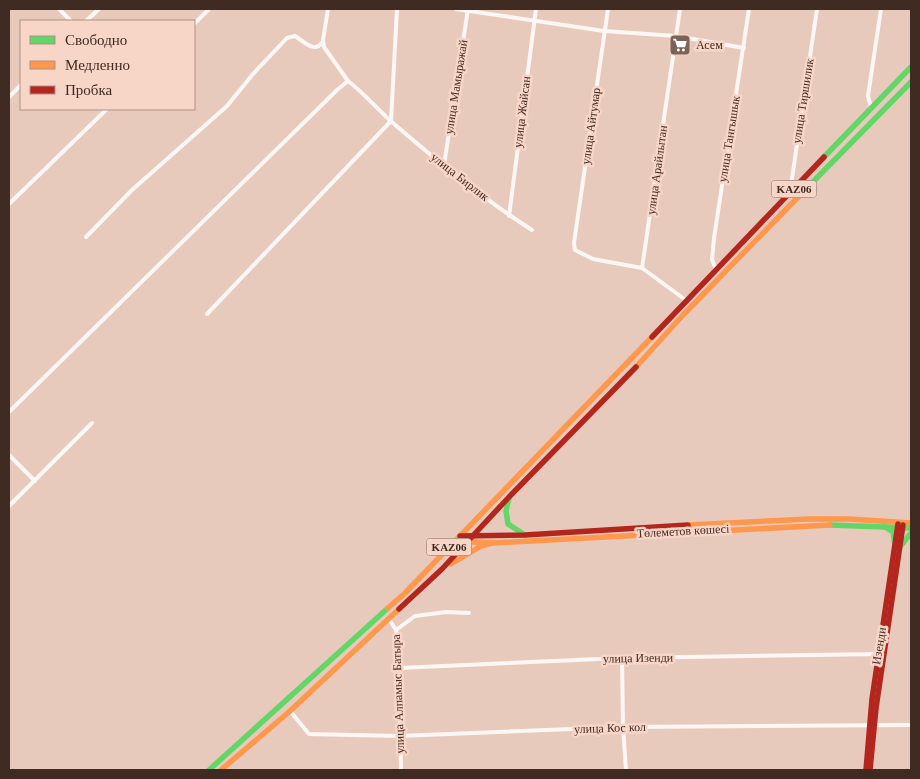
<svg xmlns="http://www.w3.org/2000/svg" width="920" height="779" font-family="'Times New Roman',serif">
	<style>
		.lines { fill: none; stroke-linecap: round; stroke-linejoin: round }
		.street { stroke: #fcf7f5; stroke-width: 4 }
		.fast { stroke: #63d668; stroke-width: 5.5 }
		.slow { stroke: #ff974d; stroke-width: 5.5 }
		.jam { stroke: #b3261e; stroke-width: 5.5 }
		.labels { text-anchor: middle; stroke-width: 5; stroke-linejoin: round; paint-order: stroke }
		.shield { fill: #f7d5c7; stroke: #775e54; stroke-width: 1 }
		.shield-label { font-size: 11px; font-weight: bold; fill: #402b22 }
		.poi-label { font-size: 12px; fill: #402b22; stroke: #f7d5c7; text-anchor: start }
		.street-label { font-size: 12px; fill: #402b22; stroke: #f7d5c7 }
	</style>
	<rect width="100%" height="100%" fill="#e8cabd"/>
	<g class="lines">
		<g class="street">
			<path d="M 59,9 L 71,21"/>
			<path d="M 456,9 L 604,31 L 676,36 L 744,48"/>
			<path d="M 608,9 L 574,243 L 575,250 L 593,259 L 642,268"/>
			<path d="M 680,9 L 642,268 L 687,301"/>
			<path d="M 86,21 L 99,9"/>
			<path d="M 194,24 L 209,9"/>
			<path d="M 348,81 C 365,94 377,109 393,123 C 437,161 483,199 532,230"/>
			<path d="M 9,97 L 21,85"/>
			<path d="M 871,107 L 868,96 L 881,9"/>
			<path d="M 444,165 L 468,9"/>
			<path d="M 790,192 L 817,9"/>
			<path d="M 9,204 L 107,109"/>
			<path d="M 509,216 L 536,9"/>
			<path d="M 86,237 L 132,190 L 227,106 L 253,74 L 287,38 L 295,36 C 303,41 316,55 323,41"/>
			<path d="M 716,269 L 712,260 L 714,238 L 749,9"/>
			<path d="M 207,314 L 391,121 L 397,9"/>
			<path d="M 9,412 L 337,90 L 348,81 L 324,47 L 323,40 L 328,9"/>
			<path d="M 9,455 L 35,481"/>
			<path d="M 9,506 L 92,423"/>
			<path d="M 389,619 L 396,630 L 399,668 L 401,770"/>
			<path d="M 396,630 L 415,616 L 446,612 L 469,613"/>
			<path d="M 622,658 L 623,727 L 626,770"/>
			<path d="M 399,668 L 622,658 L 879,654"/>
			<path d="M 290,711 L 309,734 L 399,736 L 623,727 L 911,725"/>
		</g>
		<g class="fast">
			<path d="M 824,157 L 911,67"/>
			<path d="M 798,197 L 911,82"/>
			<path d="M 509,498 L 506,511 L 508,524 L 525,535"/>
			<path d="M 830,525 L 911,528"/>
			<path d="M 885,527 L 893,532 L 895,545"/>
			<path d="M 899,548 L 911,533"/>
			<path d="M 209,770 L 388,608"/>
		</g>
		<g class="slow">
			<path d="M 636,367 L 683,315 L 798,197"/>
			<path d="M 688,525 L 809,519 L 849,519 L 911,523"/>
			<path d="M 455,541 L 492,543 L 830,525"/>
			<path d="M 451,564 L 481,546 L 492,543"/>
			<path d="M 388,608 L 405,593 L 652,337"/>
			<path d="M 221,770 L 290,711 L 399,609"/>
		</g>
		<g class="jam">
			<path d="M 652,337 L 824,157"/>
			<path d="M 460,536 L 525,535 L 688,525"/>
			<path d="M 399,609 L 442,569 L 509,497 L 636,367"/>
			<path d="M 866,770 L 872,699 L 898,524"/>
			<path d="M 870,770 L 876,708 L 903,525"/>
		</g>
	</g>
	<defs>
		<g id="supermarket-square" transform="scale(1.125)"><rect x="-9" y="-9" width="18" height="18" rx="4" fill="#7b6358" stroke="#f7d5c7"/><path d="M-6-5.5h2.5l.6 2H6L4.5 2H-2.5L-4.4-4H-6ZM-1.5 3.2a1.3 1.3 0 1 0 .1 0ZM3 3.2a1.3 1.3 0 1 0 .1 0Z" fill="#fff"/></g>
	</defs>
	<g fill-rule="evenodd">
		<use href="#supermarket-square" x="680" y="45"/>
	</g>
	<g class="labels">
		<g class="shield">
			<rect x="771.5" y="180.5" width="45" height="17" rx="4"/>
			<rect x="426.5" y="538.5" width="45" height="17" rx="4"/>
		</g>
		<g class="shield-label">
			<text x="794" y="193">KАZ06</text>
			<text x="449" y="551">KАZ06</text>
		</g>
		<g class="poi-label">
			<text x="696" y="49">Асем</text>
		</g>
		<g class="street-label">
			<text transform="translate(456 87) rotate(-81)" y="4">улица Мамыражай</text>
			<text transform="translate(803 101) rotate(-81)" y="4">улица Тиршилик</text>
			<text transform="translate(522 112) rotate(-83)" y="4">улица Жайсан</text>
			<text transform="translate(591 126) rotate(-82)" y="4">улица Айтумар</text>
			<text transform="translate(729 139) rotate(-81)" y="4">улица Тангышык</text>
			<text transform="translate(657 170) rotate(-82)" y="4">улица Арайлытан</text>
			<text transform="translate(460 177) rotate(38)" y="4">улица Бирлик</text>
			<text transform="translate(683 531) rotate(-3)" y="4">Төлеметов көшесі</text>
			<text transform="translate(879 646) rotate(-81)" y="4">Изенди</text>
			<text transform="translate(638 658) rotate(-1)" y="4">улица Изенди</text>
			<text transform="translate(398 694) rotate(-92)" y="4">улица Алпамыс Батыра</text>
			<text transform="translate(610 728) rotate(-2)" y="4">улица Кос кол</text>
		</g>
	</g>
	<rect width="920" height="779" fill="none" stroke="#402b22" stroke-width="20"/>
	<rect x="20" y="20" width="175" height="90" fill="#f7d5c7" stroke="#ae9185"/>
	<rect x="30" y="36" width="25" height="8" fill="#63d668" stroke="#ae9185"/>
	<text x="65" y="45" font-size="15" fill="#402b22">Свободно</text>
	<rect x="30" y="61" width="25" height="8" fill="#ff974d" stroke="#ae9185"/>
	<text x="65" y="70" font-size="15" fill="#402b22">Медленно</text>
	<rect x="30" y="86" width="25" height="8" fill="#b3261e" stroke="#ae9185"/>
	<text x="65" y="95" font-size="15" fill="#402b22">Пробка</text>
</svg>
